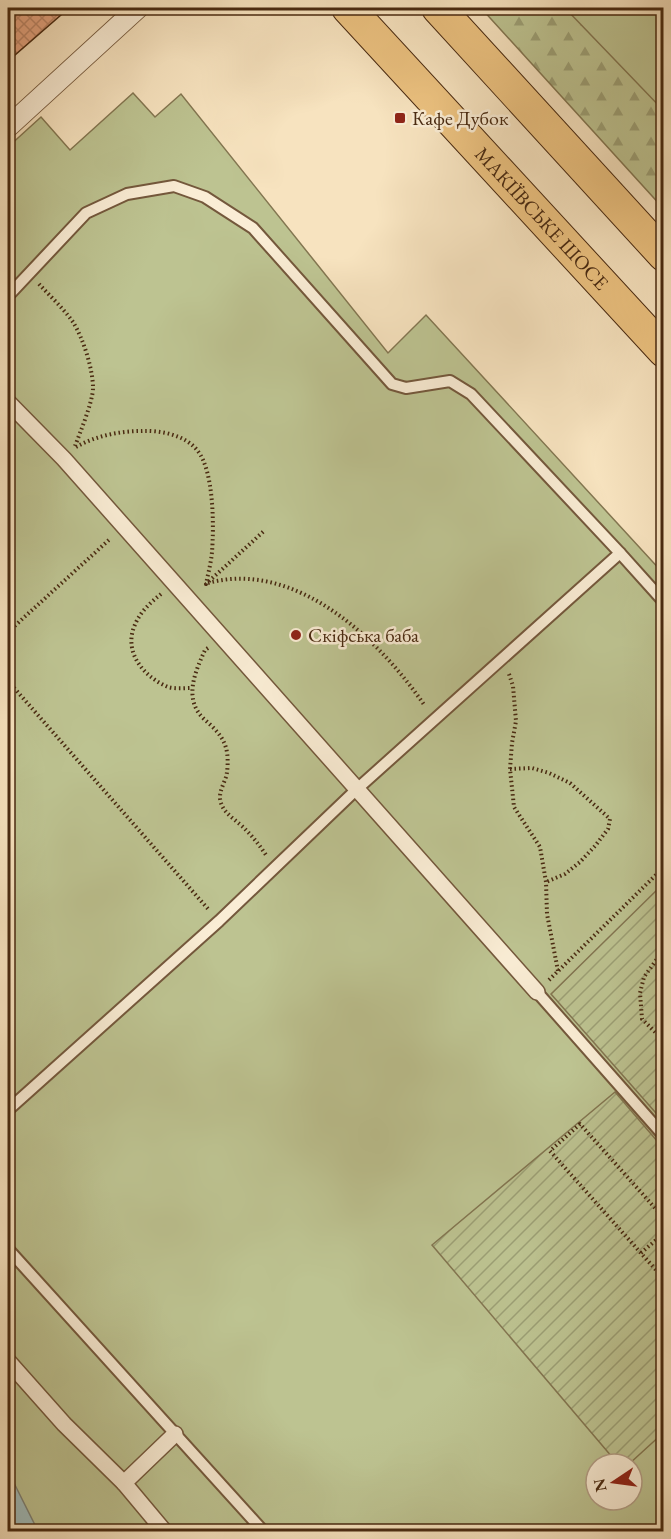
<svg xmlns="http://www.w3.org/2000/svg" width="671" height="1539" font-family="'EB Garamond',serif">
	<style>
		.forest { fill: url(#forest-firs); stroke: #837651; stroke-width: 1.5 }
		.park { fill: #bdc391; stroke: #837651; stroke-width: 1.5; fill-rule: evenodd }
		.garden { fill: url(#garden-furrows); stroke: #837651; stroke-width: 1.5 }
		.water { fill: #a0bcbb; stroke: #7d8277; stroke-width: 1.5 }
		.building { fill: url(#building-cross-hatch); stroke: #492a11; stroke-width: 1.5 }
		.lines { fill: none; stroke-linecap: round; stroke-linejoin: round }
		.service-casing { stroke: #74583c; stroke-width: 14 }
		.pedestrian-casing { stroke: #74583c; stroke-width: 18 }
		.minor-casing { stroke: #74583c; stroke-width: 22 }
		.primary-casing { stroke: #492a11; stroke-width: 34 }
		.path { stroke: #492a11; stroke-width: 4; stroke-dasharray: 1.5 3; stroke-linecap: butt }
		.service { stroke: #faedd5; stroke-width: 10 }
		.pedestrian { stroke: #faedd5; stroke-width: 15 }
		.minor { stroke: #faedd5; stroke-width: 20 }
		.primary { stroke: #ecc280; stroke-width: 32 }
		.poi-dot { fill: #8f2418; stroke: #faedd5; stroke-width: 2 }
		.labels { text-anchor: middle; stroke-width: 5; stroke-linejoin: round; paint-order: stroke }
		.poi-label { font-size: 20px; fill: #492a11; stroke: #faedd5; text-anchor: start }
		.street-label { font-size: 20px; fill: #492a11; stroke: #faedd5 }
	</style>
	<defs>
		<pattern id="forest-firs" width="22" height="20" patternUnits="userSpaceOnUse" patternTransform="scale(1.5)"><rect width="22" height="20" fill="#bdc391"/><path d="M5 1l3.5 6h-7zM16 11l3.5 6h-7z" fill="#9c9f75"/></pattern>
		<pattern id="garden-furrows" width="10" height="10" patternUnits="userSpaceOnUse" patternTransform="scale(1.5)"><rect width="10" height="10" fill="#bdc391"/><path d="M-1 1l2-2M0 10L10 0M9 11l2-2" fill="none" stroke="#9c9f75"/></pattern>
		<pattern id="building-cross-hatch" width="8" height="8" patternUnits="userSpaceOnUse" patternTransform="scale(1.5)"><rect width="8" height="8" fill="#e5a480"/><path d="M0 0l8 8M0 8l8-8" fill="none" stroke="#bc8667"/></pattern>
	</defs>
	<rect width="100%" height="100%" fill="#f7e3bf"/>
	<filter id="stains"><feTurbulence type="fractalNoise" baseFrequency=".00333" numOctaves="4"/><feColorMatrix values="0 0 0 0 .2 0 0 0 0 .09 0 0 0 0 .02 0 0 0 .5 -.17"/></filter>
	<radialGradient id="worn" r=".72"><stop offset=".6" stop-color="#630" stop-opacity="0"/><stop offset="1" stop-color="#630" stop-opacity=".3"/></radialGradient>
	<path class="forest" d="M 481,8 L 663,8 L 663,208 Z"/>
	<g class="park">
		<path d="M 565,8 L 663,8 L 663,110 Z"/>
		<path d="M 133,93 L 155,117 L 181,94 L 388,353 L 426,315 L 663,573 L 663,1531 L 8,1531 L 8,147 L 41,117 L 70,150 ZM 596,1464 L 632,1464 L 632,1500 L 596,1500 Z"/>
	</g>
	<g class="garden">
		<path d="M 663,884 L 663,1121 L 551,994 Z"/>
		<path d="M 615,1092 L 664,1149 L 663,1433 L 629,1464 L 618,1464 L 432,1245 Z"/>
	</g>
	<path class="water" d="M 8,1471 L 38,1531 L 8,1531 Z"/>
	<path class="building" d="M 8,8 L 69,8 L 8,61 Z"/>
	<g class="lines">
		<g class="service-casing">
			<g id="service">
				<path d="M 8,296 L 86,213 L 127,194 L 174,186 L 205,197 L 253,228 L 392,384 L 406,388 L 450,381 L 471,394 L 620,553 L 664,602"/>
				<path d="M 537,992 L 664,1136"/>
				<path d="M 8,1110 L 219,921 L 357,789 L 620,553"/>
				<path d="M 8,1249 L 264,1532"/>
			</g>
		</g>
		<g class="pedestrian-casing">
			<g id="pedestrian">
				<path d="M 8,402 L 64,459 L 537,992"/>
				<path d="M 8,1361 L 64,1424 L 124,1483 L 165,1532"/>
				<path d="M 124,1483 L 175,1434"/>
			</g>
		</g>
		<g class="minor-casing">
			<path id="minor" d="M 8,127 L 138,8"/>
		</g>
		<g class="primary-casing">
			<g id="primary">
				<path id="s1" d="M 348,8 L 664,351"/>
				<path d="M 438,8 L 664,255"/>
			</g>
		</g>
		<g class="path">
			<path d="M 39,284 C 50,296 63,308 73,322 C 83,338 93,369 93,388 C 93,401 80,433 75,446"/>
			<path d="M 76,447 C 95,436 120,431 142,431 C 160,430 185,435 197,450 C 214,470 214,526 212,552 C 211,563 208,574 206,584 L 264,531"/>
			<path d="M 208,583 C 296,559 380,640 425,706"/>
			<path d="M 161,594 C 150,603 139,613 134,627 C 124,653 144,677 168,687 C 175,689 184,688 192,688"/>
			<path d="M 8,632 L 110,539"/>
			<path d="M 208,648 L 205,650 C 195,672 183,699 204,719 C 213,727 223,736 226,748 C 228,754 228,765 227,772 C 226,782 217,792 221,803 C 224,814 239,822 246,830 C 254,838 260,846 266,855"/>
			<path d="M 509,674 L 513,686 L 516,721 L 512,743 L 510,769 L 514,807 L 540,847 L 546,882 L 547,914 L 558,971"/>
			<path d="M 8,681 L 209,910"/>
			<path d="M 510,769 L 532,768 L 549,773 L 570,783 L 610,819 L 608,829 L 595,846 L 580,862 L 565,874 L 546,882"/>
			<path d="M 664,955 L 657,959 L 644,977 L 640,993 L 642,1019 L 664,1041"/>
			<path d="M 549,980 L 664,867"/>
			<path d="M 664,1218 L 580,1124 L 550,1151 L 664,1279"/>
			<path d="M 641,1253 L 664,1233"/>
		</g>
		<use href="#service" class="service"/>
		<use href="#pedestrian" class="pedestrian"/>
		<use href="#minor" class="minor"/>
		<use href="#primary" class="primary"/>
	</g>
	<g class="poi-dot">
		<rect x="394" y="112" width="12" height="12" rx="3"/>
		<circle cx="296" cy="635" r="6"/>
	</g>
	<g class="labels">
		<g class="poi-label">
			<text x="412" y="125">Кафе Дубок</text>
			<text x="308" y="642">Скіфська баба</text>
		</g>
		<g class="street-label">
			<text dy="7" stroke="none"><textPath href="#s1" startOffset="286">МАКІЇВСЬКЕ ШОСЕ</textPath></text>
		</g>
	</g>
	<rect width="671" height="1539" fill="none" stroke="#f7e3bf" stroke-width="30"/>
	<rect x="9" y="9" width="653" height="1521" fill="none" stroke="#492a11" stroke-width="3"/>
	<rect x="15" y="15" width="641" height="1509" fill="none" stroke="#492a11" stroke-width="1.5"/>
	<g transform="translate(614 1482) rotate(257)"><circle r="28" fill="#faedd5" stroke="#b39f87" stroke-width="1.5"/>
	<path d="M0-4.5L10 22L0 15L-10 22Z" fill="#8f2418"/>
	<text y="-9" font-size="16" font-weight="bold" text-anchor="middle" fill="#492a11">N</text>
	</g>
	<rect width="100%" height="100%" filter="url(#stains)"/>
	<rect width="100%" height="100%" fill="url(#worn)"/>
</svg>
